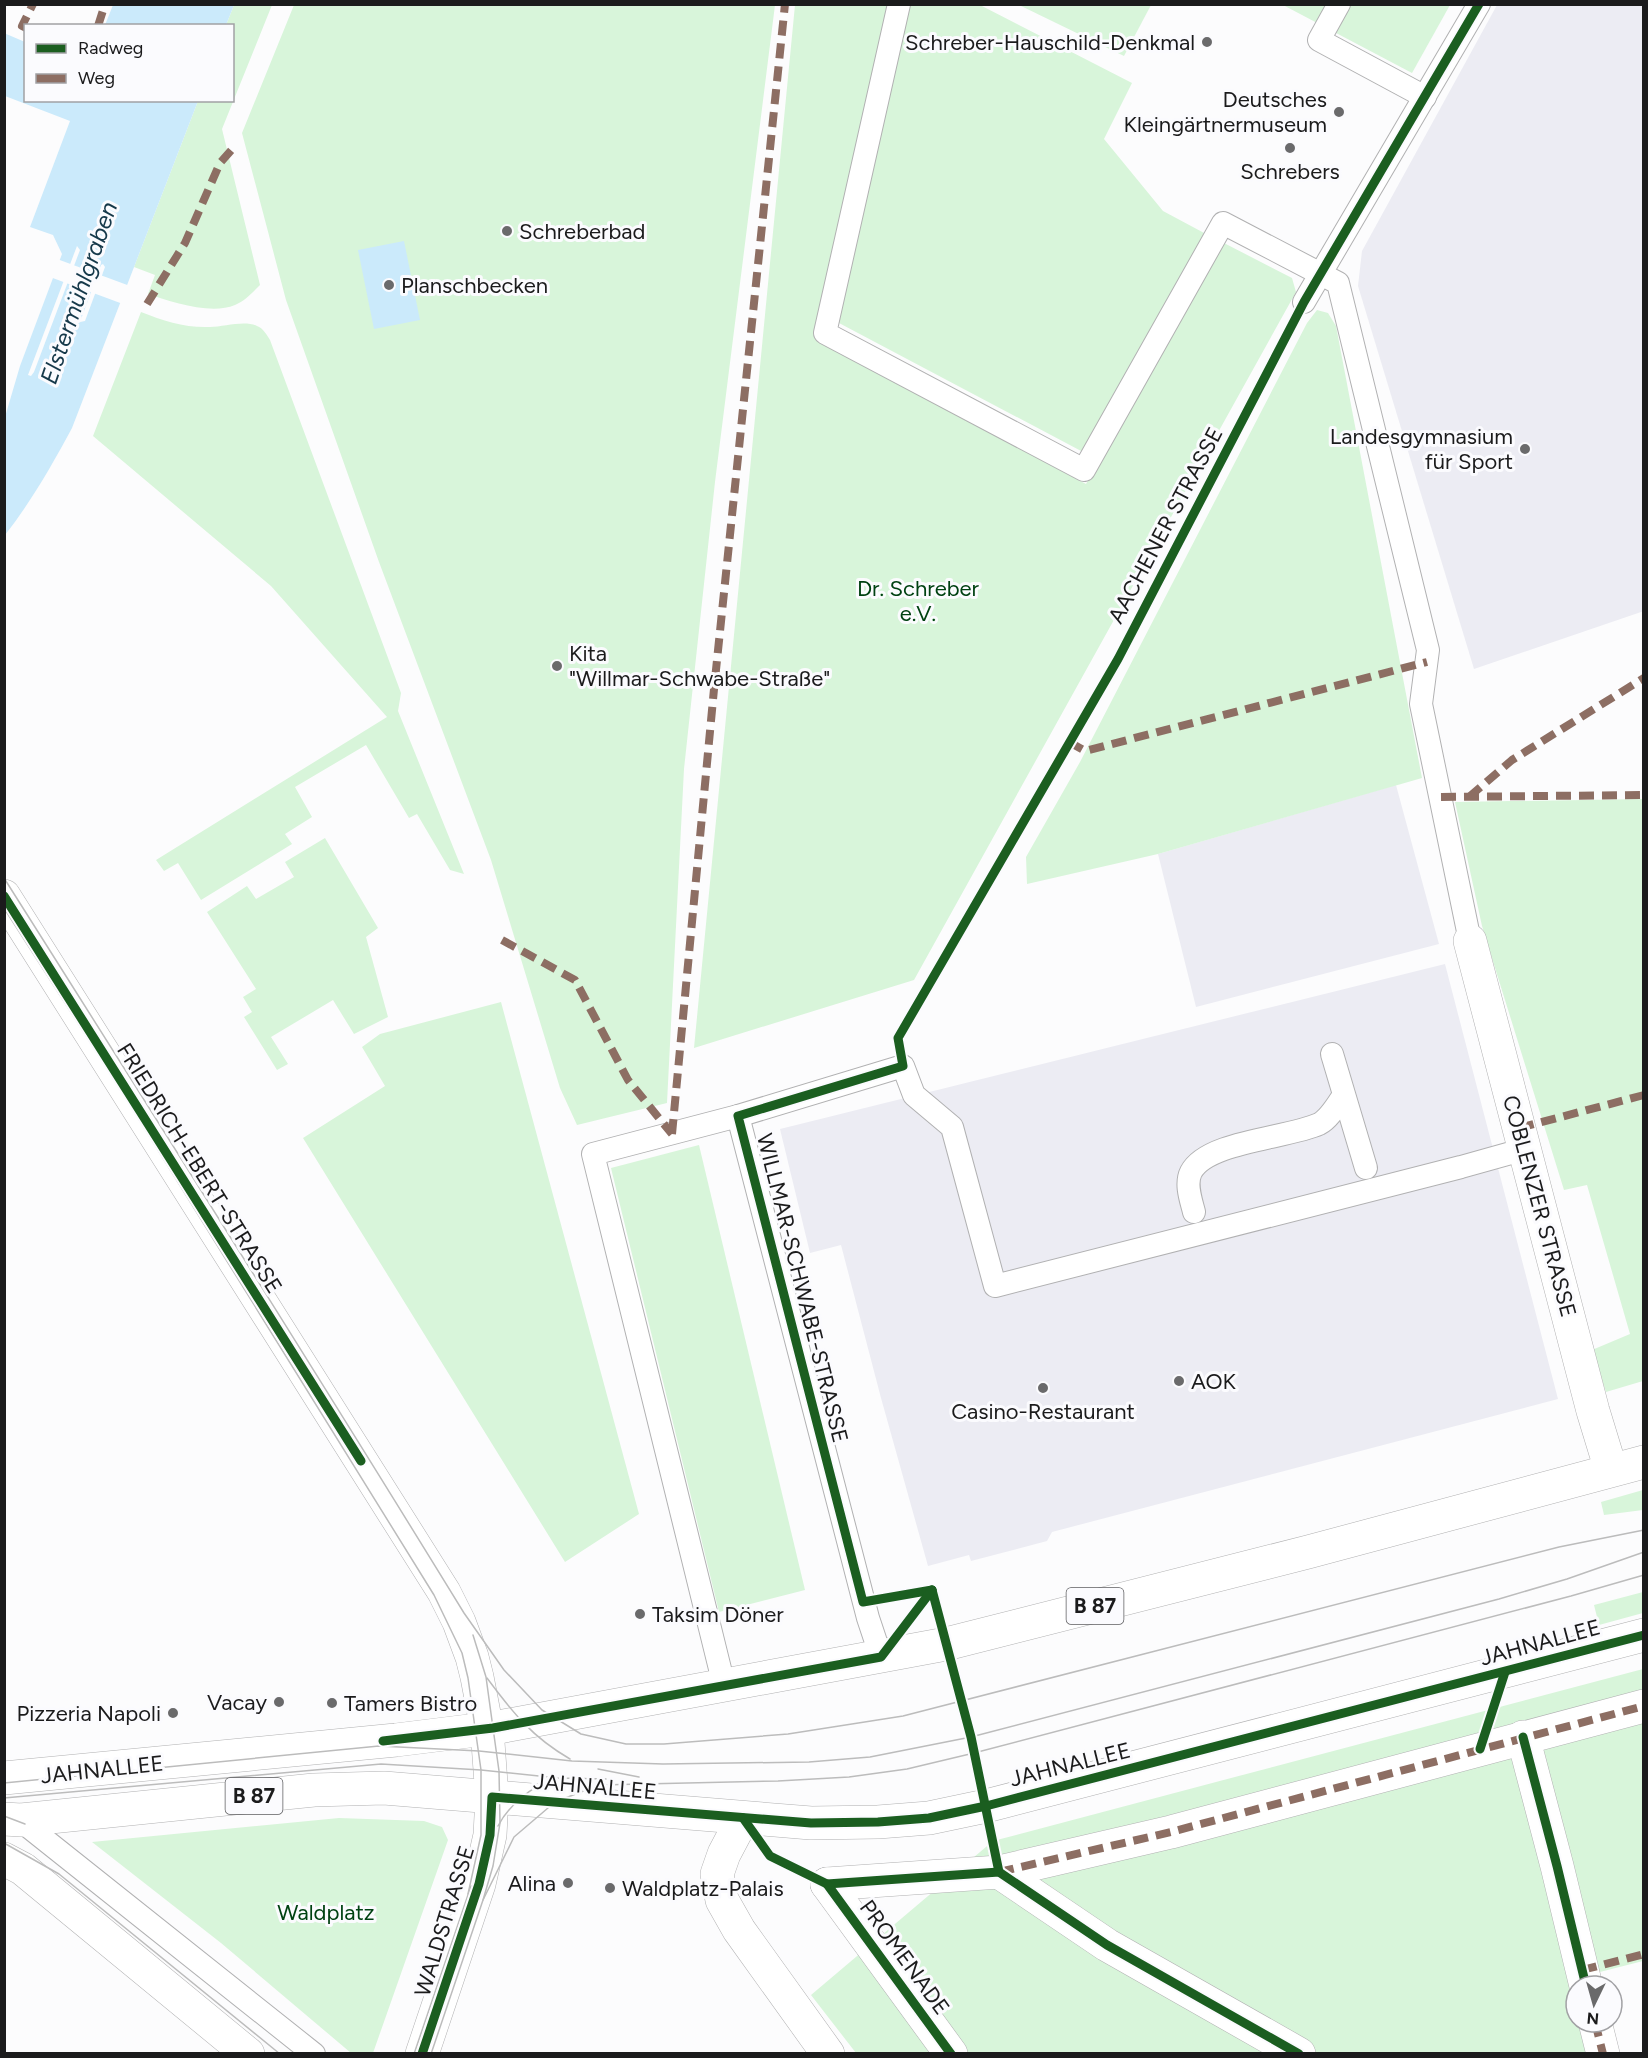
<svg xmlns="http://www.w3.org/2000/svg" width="1648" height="2058" font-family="Figtree,sans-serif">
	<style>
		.built { fill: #ececf3 }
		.green { fill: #d8f5da }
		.water { fill: #cbeafb; fill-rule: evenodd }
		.pier { fill: #fcfcfd }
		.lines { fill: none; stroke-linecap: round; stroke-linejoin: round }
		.lane-casing { stroke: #b1b1b2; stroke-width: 24 }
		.street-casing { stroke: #b1b1b2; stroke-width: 34 }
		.secondary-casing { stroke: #b1b1b2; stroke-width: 34 }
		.primary-casing { stroke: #b1b1b2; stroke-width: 34 }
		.lane { stroke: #fff; stroke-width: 22 }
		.street { stroke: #fff; stroke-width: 33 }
		.secondary { stroke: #fff; stroke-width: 33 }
		.primary { stroke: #fff; stroke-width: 33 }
		.tram { stroke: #bcbcbc; stroke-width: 1.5 }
		.quiet { stroke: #8d6e63; stroke-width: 8; stroke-dasharray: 15 8; stroke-linecap: butt }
		.cycleway-casing { stroke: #fbfbfe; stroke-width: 13 }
		.cycleway { stroke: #1b5e20; stroke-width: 9 }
		.poi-dot { fill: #6a6a6b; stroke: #fbfbfe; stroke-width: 2 }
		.labels { text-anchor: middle; stroke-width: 6; stroke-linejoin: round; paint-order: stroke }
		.shield { fill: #fbfbfe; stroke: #5e5e60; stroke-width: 1.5 }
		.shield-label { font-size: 21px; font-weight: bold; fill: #1b1b1c }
		.poi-label { font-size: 22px; fill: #1b1b1c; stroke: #fbfbfe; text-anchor: start }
		.street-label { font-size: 22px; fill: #1b1b1c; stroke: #fbfbfe }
		.park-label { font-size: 22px; fill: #004212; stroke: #fbfbfe }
		.water-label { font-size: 24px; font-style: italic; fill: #16394a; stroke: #fbfbfe }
	</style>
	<rect width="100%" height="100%" fill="#fcfcfd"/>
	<g class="built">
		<path d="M 1497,5 L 1643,5 L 1644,611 L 1474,669 L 1358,286 L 1362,251 Z"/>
		<path d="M 1396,785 L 1439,944 L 1196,1007 L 1158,854 Z"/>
		<path d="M 1445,964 L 1558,1399 L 1052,1532 L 1047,1541 L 971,1561 L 969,1555 L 928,1566 L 881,1398 L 841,1245 L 810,1253 L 780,1129 Z"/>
	</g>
	<g class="green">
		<path d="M 234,5 L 272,5 L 222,129 L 260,285 C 252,293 245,301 235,305 C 211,315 171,302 148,294 L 155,275 L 134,267 L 198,101 L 232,100 L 232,26 L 226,25 Z"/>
		<path d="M 294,5 L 775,5 L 715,482 L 684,769 L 667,1103 L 577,1125 L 560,1088 L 491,860 L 379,562 L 286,300 L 242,133 Z"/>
		<path d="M 795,5 L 887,5 L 814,338 L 1086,484 L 1222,242 L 1292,278 L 1296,292 L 914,980 L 694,1048 Z"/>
		<path d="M 906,5 L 980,5 L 1132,83 L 1104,139 L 1163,211 L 1206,234 L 1083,452 L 839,323 Z"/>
		<path d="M 1019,5 L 1151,5 L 1124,56 Z"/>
		<path d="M 1283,5 L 1450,5 L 1412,73 Z"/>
		<path d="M 1317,310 L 1328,313 L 1336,326 L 1422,778 L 1158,854 L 1027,884 L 1026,857 L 1080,762 L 1307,323 Z"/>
		<path d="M 141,312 C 164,321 185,328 210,327 C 224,327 244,320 257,326 C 263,328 267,335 270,340 L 401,693 L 398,711 L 464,874 L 450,870 L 417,814 L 409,818 L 366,745 L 295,787 L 312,817 L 285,834 L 292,844 L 201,900 L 178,863 L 164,871 L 156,860 L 387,717 L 271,586 L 93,436 Z"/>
		<path d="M 1643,799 L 1643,1381 L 1606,1392 L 1592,1350 L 1630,1334 L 1587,1185 L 1564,1190 L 1482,926 L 1455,802 Z"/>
		<path d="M 325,838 L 378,928 L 366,937 L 388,1017 L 354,1034 L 333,1000 L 271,1037 L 288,1064 L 277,1070 L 244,1017 L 252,1012 L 243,997 L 256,989 L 207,912 L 247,886 L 256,899 L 294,877 L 285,862 Z"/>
		<path d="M 501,1002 L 639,1514 L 565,1562 L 303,1138 L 385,1086 L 362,1047 L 380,1034 Z"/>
		<path d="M 699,1145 L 805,1590 L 719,1612 L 611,1168 Z"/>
		<path d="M 1643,1490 L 1643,1510 L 1604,1515 L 1601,1502 Z"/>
		<path d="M 1643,1592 L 1643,1613 L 1599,1625 L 1594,1605 Z"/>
		<path d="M 1643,1669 L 1643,1961 L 1596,1973 L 1576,1986 L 1576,2022 L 1608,2022 L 1616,2053 L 856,2053 L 811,1995 L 993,1841 Z"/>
		<path d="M 339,1818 L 424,1821 L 442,1827 L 448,1840 L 373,2053 L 351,2053 L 221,1943 L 92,1842 Z"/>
	</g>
	<g class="water">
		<path d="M 113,5 L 113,4 L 234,5 L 226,25 L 105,25 Z"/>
		<path d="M 4,33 L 25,42 L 26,100 L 198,101 L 72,428 C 52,465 31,502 5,535 L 5,417 L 20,366 L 62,254 L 53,235 L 30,227 L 70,121 L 5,96 ZM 77,246 L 80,250 L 34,372 L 31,376 L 28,375 ZM 103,264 L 105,267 L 85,321 L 80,322 L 101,265 Z"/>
		<path d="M 404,241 L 420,320 L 374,329 L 358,250 Z"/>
	</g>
	<path class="pier" d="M 57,259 L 130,286 L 123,304 L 50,277 Z"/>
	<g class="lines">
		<g class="lane-casing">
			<g id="lane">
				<path d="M 899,4 L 825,333 L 1084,470 L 1223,223 L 1338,283 L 1428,650 L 1421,704 L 1470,941"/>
				<path d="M 1339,4 L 1319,40 L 1425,97"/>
				<path d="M 1304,302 L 1479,4"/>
				<path d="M 1332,1054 L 1366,1168"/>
				<path d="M 738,1116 L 868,1618 L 881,1657"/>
				<path d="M 1194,1212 C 1191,1200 1185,1184 1191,1172 C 1207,1141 1289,1138 1319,1124 C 1329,1119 1337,1105 1343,1096"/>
				<path d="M 724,1685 L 593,1154 L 738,1116 L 903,1066 L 914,1095 L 952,1127 L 995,1286 L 1461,1167 L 1525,1149"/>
				<path d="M 13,1817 L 25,1824 L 314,2054"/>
			</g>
		</g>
		<g class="street-casing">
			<g id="street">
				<path d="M 1470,941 L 1593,1411 L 1611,1470"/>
				<path d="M 1523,1737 L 1557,1866 L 1586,1986"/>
				<path d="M 743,1818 L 724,1854 L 717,1874 L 722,1900 L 739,1930 L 828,2054"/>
				<path d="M 999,1872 L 1107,1945 L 1299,2054"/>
				<path d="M 827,1884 L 999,1872 L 1171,1832 L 1644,1706"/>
				<path d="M 827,1884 L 951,2054"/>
				<path d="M 1595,2022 L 1603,2054"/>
			</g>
		</g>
		<g class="secondary-casing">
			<g id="secondary">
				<path d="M 4,896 L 444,1592 L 459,1622 L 472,1657 L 477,1677 L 487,1729 L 492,1797 L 490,1835 L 479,1884 L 422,2054"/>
				<path d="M 4,1859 L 23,1869 L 248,2054"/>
			</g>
		</g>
		<g class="primary-casing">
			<g id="primary">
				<path d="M 4,1778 L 396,1740 L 493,1728 L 946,1644 L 1308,1552 L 1644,1462"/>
				<path d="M 4,1819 L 21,1820 L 314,1790 L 384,1788 L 811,1823 L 878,1822 L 929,1818 L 986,1806 L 1644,1635"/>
			</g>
		</g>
		<use href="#lane" class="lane"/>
		<use href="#street" class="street"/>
		<use href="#secondary" class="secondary"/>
		<use href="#primary" class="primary"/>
		<g class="tram">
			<path d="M 4,878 C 159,1123 313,1367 464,1613 L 504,1670 L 542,1710 L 581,1734 L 626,1744 L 664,1744 L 788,1734 L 903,1716 L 1559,1547 L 1644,1530"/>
			<path d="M 4,908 L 119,1087 L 434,1595 L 462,1653 L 468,1678 L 481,1770 L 481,1835 L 468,1894"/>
			<path d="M 487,1678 C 513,1713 532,1737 570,1759"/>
			<path d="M 598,1769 L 639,1777"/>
			<path d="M 4,1783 L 379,1746 L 479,1751 L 572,1761 L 663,1764 L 809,1762 L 870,1757 L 971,1737 L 1499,1599 L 1567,1579 L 1644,1552"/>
			<path d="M 4,1798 L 381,1764 L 481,1770 L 558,1778 L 606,1779"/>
			<path d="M 4,1816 L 25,1824"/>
			<path d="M 498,1826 C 509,1805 532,1786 554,1779"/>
			<path d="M 4,1843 L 59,1874 L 280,2054"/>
			<path d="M 483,1900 L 514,1837 L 555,1802 L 599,1785 L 778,1781 L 849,1777 L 907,1769 L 974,1753 L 1571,1596 L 1644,1575"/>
			<path d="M 414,2054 L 471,1886"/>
			<path d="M 431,2054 L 483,1900 L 493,1866 L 500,1823 L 499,1771 L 493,1728 L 486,1677 L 473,1635"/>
		</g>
		<g class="quiet">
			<path d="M 98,26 L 105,4"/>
			<path d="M 26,28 L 22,26 L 33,4"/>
			<path d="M 147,304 L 185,243 L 220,163 L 235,146"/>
			<path d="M 1069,742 L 1085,751 L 1427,662"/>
			<path d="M 1441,797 L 1644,795"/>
			<path d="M 1469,797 L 1512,760 L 1644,678"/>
			<path d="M 502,940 L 575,980 L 628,1080 L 672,1134"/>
			<path d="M 1519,1128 L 1644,1095"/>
			<path d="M 672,1134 L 714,689 L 785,4"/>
			<path d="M 999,1872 L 1171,1832 L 1644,1706"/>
			<path d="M 1582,1970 L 1644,1954"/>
			<path d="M 1595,2022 L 1603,2054"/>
		</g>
		<g class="cycleway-casing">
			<g id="cycleway">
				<path d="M 4,896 L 361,1461"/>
				<path d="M 932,1590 L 863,1602 L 738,1116 L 903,1066 L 898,1038 L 1118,659 L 1304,302 L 1479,4"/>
				<path d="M 932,1590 L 971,1737 L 999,1872"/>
				<path d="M 1523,1737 L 1557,1866 L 1586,1986"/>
				<path d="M 383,1741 L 493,1728 L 881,1657 L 932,1590"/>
				<path d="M 1480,1749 L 1505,1672"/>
				<path d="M 743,1818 L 770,1856 L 827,1884 L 999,1872 L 1107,1945 L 1299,2054"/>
				<path d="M 827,1884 L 951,2054"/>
				<path d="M 422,2054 L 479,1884 L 490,1835 L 492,1797 L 811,1823 L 878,1822 L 929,1818 L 986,1806 L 1644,1635"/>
			</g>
		</g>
		<use href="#cycleway" class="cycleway"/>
	</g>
	<g class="poi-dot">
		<circle cx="1207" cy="42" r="6"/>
		<circle cx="1339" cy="112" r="6"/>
		<circle cx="1290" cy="148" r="6"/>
		<circle cx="507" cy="231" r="6"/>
		<circle cx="389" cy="285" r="6"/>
		<circle cx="1525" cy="449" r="6"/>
		<circle cx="557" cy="666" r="6"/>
		<circle cx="1179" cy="1381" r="6"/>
		<circle cx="1043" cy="1388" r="6"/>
		<circle cx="640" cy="1614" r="6"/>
		<circle cx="279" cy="1702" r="6"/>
		<circle cx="332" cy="1703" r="6"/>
		<circle cx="173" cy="1713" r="6"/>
		<circle cx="568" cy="1883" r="6"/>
		<circle cx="610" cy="1888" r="6"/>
	</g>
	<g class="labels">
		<g class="shield">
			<rect x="1066.5" y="1588" width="57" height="36" rx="4.5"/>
			<rect x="225.5" y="1778" width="57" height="36" rx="4.5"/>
		</g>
		<g class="shield-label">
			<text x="1095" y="1613">B 87</text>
			<text x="254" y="1803">B 87</text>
		</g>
		<g class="poi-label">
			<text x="1195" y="50" text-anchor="end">Schreber-Hauschild-Denkmal</text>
			<text x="1327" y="107" text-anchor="end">Deutsches<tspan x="1327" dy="25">Kleingärtnermuseum</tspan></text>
			<text x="1290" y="179" text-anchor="middle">Schrebers</text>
			<text x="519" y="239">Schreberbad</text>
			<text x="401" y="293">Planschbecken</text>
			<text x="1513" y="444" text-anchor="end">Landesgymnasium<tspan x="1513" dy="25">für Sport</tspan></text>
			<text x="569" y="661">Kita<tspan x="569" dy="25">"Willmar-Schwabe-Straße"</tspan></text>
			<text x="1191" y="1389">AOK</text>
			<text x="1043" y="1419" text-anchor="middle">Casino-Restaurant</text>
			<text x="652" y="1622">Taksim Döner</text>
			<text x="267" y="1710" text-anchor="end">Vacay</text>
			<text x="344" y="1711">Tamers Bistro</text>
			<text x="161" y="1721" text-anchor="end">Pizzeria Napoli</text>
			<text x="556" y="1891" text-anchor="end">Alina</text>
			<text x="622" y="1896">Waldplatz-Palais</text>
		</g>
		<g class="street-label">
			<text transform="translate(1165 525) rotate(-62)" y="8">AACHENER STRASSE</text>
			<text transform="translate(200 1168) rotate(58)" y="8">FRIEDRICH-EBERT-STRASSE</text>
			<text transform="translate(1540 1206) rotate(75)" y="8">COBLENZER STRASSE</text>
			<text transform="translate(803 1288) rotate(76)" y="8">WILLMAR-SCHWABE-STRASSE</text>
			<text transform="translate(1540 1642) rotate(-15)" y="8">JAHNALLEE</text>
			<text transform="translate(1070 1764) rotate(-14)" y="8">JAHNALLEE</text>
			<text transform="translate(102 1769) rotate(-6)" y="8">JAHNALLEE</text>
			<text transform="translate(595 1786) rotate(5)" y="8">JAHNALLEE</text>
			<text transform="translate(444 1921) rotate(-73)" y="8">WALDSTRASSE</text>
			<text transform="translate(905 1957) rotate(54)" y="8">PROMENADE</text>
		</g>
		<g class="park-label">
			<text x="918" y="596">Dr. Schreber<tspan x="918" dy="25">e.V.</tspan></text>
			<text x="326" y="1920">Waldplatz</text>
		</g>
		<g class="water-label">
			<text transform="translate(79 293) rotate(-71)" y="8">Elstermühlgraben</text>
		</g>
	</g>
	<rect width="1648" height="2058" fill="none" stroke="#1b1b1c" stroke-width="12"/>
	<rect x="24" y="24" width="210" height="78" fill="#fbfbfe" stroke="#a1a1a4" stroke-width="1.5"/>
	<rect x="36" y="44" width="30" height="9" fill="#1b5e20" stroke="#a1a1a4" stroke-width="1.5"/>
	<text x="78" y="54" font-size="18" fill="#1b1b1c">Radweg</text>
	<rect x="36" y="74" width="30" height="9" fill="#8d6e63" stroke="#a1a1a4" stroke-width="1.5"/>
	<text x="78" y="84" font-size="18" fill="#1b1b1c">Weg</text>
	<g transform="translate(1594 2004) rotate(185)"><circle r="28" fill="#fbfbfe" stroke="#a1a1a4" stroke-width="1.5"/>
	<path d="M0-4.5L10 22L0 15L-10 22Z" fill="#6a6a6b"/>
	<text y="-9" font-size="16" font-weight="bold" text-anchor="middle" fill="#1b1b1c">N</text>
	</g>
</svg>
